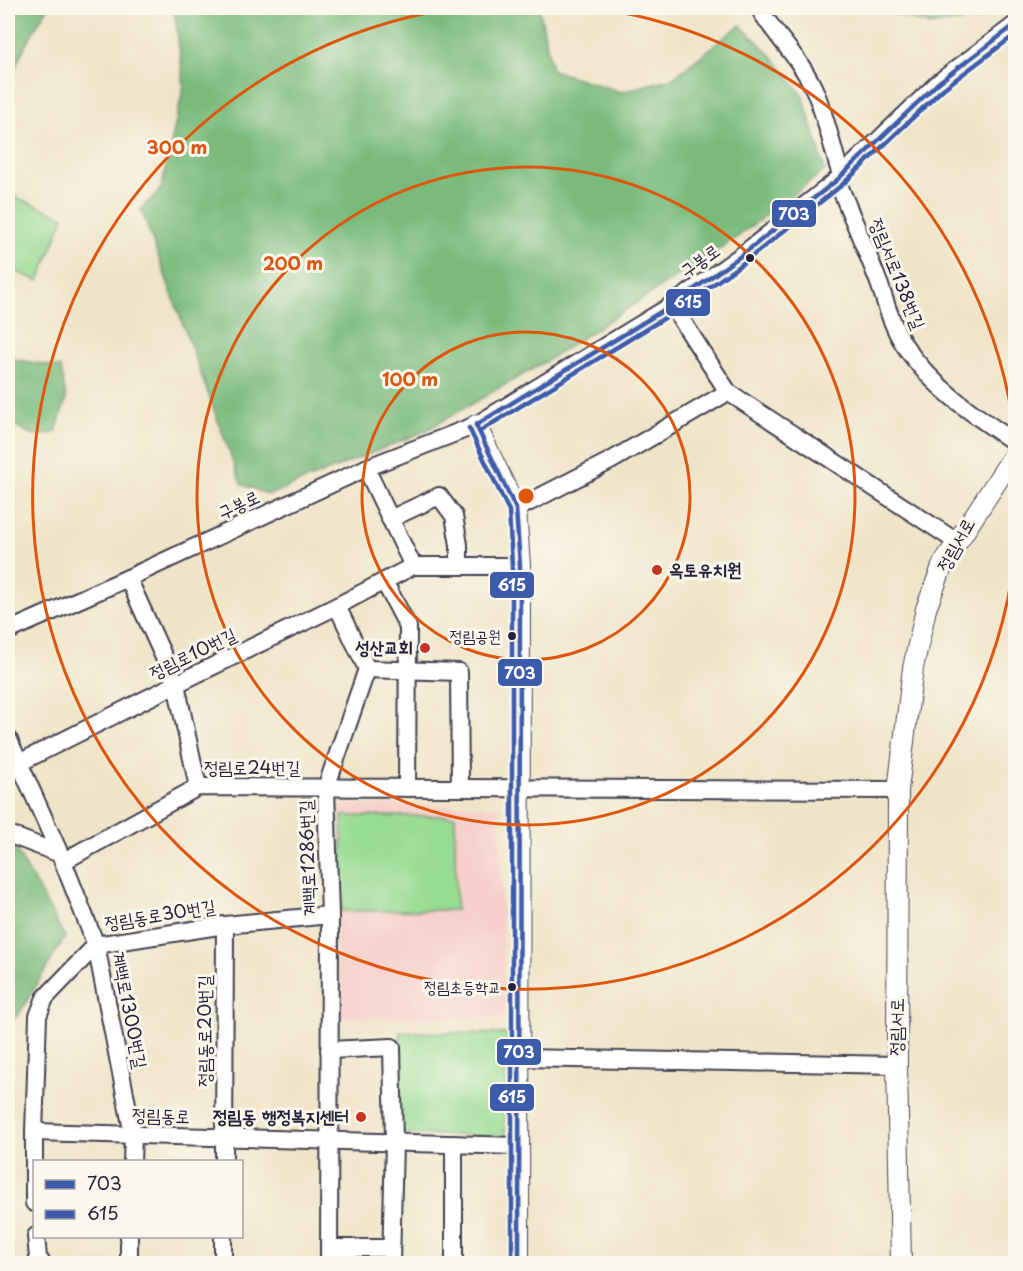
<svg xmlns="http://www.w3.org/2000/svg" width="1023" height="1271" font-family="'Playpen Sans','Poor Story',sans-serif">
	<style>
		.built { fill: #f7d0cb }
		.green { fill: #98db93; stroke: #5d7e67; stroke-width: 1.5 }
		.forest { fill: #7abb7d; stroke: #4e6e5c; stroke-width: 1.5 }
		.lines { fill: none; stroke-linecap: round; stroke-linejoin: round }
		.minor-casing { stroke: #413f50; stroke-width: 20 }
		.major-casing { stroke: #413f50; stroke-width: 22 }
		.minor { stroke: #fff; stroke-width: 16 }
		.major { stroke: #fff; stroke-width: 20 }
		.bus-1-casing { stroke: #fbf7ec; stroke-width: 9 }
		.bus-2-casing { stroke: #fbf7ec; stroke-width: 9 }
		.bus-1 { stroke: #3d5bab; stroke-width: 4.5 }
		.bus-2 { stroke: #3d5bab; stroke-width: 4.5 }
		.ring { fill: none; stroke: #de560e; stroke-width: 3 }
		.bus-dot { fill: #22223b; stroke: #fbf7ec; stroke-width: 2 }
		.poi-dot { fill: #c8321e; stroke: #fbf7ec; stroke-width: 2 }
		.labels { text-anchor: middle; stroke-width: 6; stroke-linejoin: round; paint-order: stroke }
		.bus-label { font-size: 16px; fill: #22223b; stroke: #fbf7ec; text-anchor: end }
		.street-label { font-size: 18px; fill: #22223b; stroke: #fbf7ec }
		.poi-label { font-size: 18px; font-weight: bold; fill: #22223b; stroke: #fbf7ec; text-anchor: end }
		.centre { fill: #de560e; stroke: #fbf7ec; stroke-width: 3 }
		.ring-label { font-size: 18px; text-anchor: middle; font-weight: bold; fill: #de560e; stroke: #fbf7ec; stroke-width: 6; stroke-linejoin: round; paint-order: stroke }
		.line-badge { stroke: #fbf7ec; stroke-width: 2 }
		.badge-label { font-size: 16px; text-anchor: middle; font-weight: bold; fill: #fff }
	</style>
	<rect width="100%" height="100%" fill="#fbf7ec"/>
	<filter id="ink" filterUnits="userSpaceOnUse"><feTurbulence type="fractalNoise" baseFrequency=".0167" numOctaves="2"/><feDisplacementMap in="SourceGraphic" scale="12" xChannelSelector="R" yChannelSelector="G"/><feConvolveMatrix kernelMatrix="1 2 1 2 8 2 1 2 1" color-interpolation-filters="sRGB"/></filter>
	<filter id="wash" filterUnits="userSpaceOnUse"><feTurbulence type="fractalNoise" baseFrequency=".008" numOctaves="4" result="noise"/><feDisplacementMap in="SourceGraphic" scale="24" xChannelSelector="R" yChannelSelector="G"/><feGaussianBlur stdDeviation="1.35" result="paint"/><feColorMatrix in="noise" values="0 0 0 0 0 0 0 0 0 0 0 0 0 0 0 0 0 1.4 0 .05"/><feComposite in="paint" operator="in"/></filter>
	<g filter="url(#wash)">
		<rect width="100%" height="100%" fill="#f0e4c8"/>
		<path class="built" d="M 336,805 L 500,806 L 504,1018 L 336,1018 Z"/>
		<g class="green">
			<path d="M 8,194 L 64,217 L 39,281 L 8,268 Z"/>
			<path d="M 342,816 L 455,816 L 456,910 L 342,911 Z"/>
			<path d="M 400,1032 L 507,1034 L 505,1136 L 398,1134 Z"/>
		</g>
		<g class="forest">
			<path d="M 8,8 L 48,8 C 32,33 15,60 8,90 Z"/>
			<path d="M 174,8 L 539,8 L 552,70 L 621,92 L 673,78 L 740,25 L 772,56 L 803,96 L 825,170 L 736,238 L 548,360 L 423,432 L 269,495 L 241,484 L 141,209 L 161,189 L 184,85 Z"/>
			<path d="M 877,8 L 994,8 L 980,19 L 930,25 Z"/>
			<path d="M 8,358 L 61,368 L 66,399 L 56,432 C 35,438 28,435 11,422 L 8,422 Z"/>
			<path d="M 14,846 L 65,937 L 19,1014 L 8,1024 L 8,847 Z"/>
		</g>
	</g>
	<g filter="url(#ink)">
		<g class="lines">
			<g class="minor-casing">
				<g id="minor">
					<path d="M 759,8 C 775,36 801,59 814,89 C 826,116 832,147 841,175"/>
					<path d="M 837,180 C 851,215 866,249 879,283 C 886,303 891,324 903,343 C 930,386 974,415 1016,443"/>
					<path d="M 672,305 L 728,392 L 957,542"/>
					<path d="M 366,468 L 413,566"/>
					<path d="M 516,509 L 612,460 L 728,392"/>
					<path d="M 390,519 L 439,496 L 454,516 L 459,545 L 459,565"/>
					<path d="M 128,578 L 176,684 L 198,787"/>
					<path d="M 384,581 L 408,627 L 407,788"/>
					<path d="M 8,631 L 128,578 L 366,468 L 476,425 L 672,305 L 742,255 L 837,180 L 938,83 L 1016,24"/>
					<path d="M 367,669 L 459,672 L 460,788"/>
					<path d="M 8,738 L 60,854 L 96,945 L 133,1135 L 132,1162"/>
					<path d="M 19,763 L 176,684 L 337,606 L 413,566 L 520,566"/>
					<path d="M 8,834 L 60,854"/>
					<path d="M 64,861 L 198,787 L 898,790"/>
					<path d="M 329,1050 L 392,1047 L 394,1142 L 391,1264"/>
					<path d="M 521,1058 L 897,1065"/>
					<path d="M 34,1132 L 520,1146"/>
					<path d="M 224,1162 L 225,925"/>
					<path d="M 34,1203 L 34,1132 L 38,1016 L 45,998 L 96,945 L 225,925 L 330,915"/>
					<path d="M 36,1236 L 38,1258 L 43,1264"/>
					<path d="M 329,1248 L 391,1248"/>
					<path d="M 129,1264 L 129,1236"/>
					<path d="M 223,1264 L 223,1236"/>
					<path d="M 329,1264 L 330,915 L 326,788 L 367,669 L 337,606"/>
					<path d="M 454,1264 L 454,1144"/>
				</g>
			</g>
			<g class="major-casing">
				<g id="major">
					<path d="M 476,425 L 516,509 L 520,566 L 519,1264"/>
					<path d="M 901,1264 L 897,1065 L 898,790 L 913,668 L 926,609 L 943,564 L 1016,452"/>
				</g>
			</g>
			<use href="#minor" class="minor"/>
			<use href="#major" class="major"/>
			<g class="bus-1-casing">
				<g id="bus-1">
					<path d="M 476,425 L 516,509 L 520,566 L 519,1264"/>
					<path d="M 476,425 L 672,305 L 742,255 L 837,180 L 938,83 L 1016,24"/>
				</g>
			</g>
			<g class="bus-2-casing">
				<g id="bus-2">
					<path d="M 469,428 L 509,511 L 512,566 L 512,1264"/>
					<path d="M 480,431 L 676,311 L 746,261 L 842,185 L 943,89 L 1016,34"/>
				</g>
			</g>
			<use href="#bus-1" class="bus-1"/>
			<use href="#bus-2" class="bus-2"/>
		</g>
	</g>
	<g class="ring">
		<circle cx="526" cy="496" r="164"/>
		<circle cx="526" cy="496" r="329"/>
		<path d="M1015 556A493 493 0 1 1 457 8M595 8A493 493 0 0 1 1015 436"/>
	</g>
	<g class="bus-dot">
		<circle cx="750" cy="258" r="5"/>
		<circle cx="512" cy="636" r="5"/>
		<circle cx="512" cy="987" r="5"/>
	</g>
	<g class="poi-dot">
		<circle cx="657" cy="570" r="6"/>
		<circle cx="425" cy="648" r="6"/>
		<circle cx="361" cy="1117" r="6"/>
	</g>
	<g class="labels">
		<g class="bus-label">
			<text x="501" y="642">정림공원</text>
			<text x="501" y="993">정림초등학교</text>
		</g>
		<g class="street-label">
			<text transform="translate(700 261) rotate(-35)" y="6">구봉로</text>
			<text transform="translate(897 274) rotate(68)" y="6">정림서로138번길</text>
			<text transform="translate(239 505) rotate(-25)" y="6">구봉로</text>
			<text transform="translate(956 545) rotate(-61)" y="6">정림서로</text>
			<text transform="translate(193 654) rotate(-26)" y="6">정림로10번길</text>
			<text x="252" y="774">정림로24번길</text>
			<text transform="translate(308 858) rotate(-92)" y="6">계백로1286번길</text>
			<text transform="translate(160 915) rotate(-9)" y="6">정림동로30번길</text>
			<text transform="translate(129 1010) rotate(79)" y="6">계백로1300번길</text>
			<text transform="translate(897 1027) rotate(-89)" y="6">정림서로</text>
			<text transform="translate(205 1031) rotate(-90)" y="6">정림동로20번길</text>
			<text transform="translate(161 1116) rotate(2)" y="6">정림동로</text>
		</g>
		<g class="poi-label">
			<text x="669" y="576" text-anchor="start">옥토유치원</text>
			<text x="413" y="654">성산교회</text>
			<text x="349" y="1123">정림동 행정복지센터</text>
		</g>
	</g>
	<circle cx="526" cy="496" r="9" class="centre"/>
	<g class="ring-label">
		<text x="177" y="154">300 m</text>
		<text x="293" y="270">200 m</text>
		<text x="410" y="386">100 m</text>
	</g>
	<g class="line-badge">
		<rect x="771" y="199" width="46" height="29" rx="6" fill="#3d5bab"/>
		<rect x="665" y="288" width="46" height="29" rx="6" fill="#3d5bab"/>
		<rect x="489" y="571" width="46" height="28" rx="6" fill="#3d5bab"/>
		<rect x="497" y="658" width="46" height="29" rx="6" fill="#3d5bab"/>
		<rect x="496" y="1038" width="46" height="28" rx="6" fill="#3d5bab"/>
		<rect x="489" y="1083" width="46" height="29" rx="6" fill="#3d5bab"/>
	</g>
	<g class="badge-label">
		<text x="794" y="220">703</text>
		<text x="688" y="308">615</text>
		<text x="512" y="591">615</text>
		<text x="520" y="679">703</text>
		<text x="519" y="1058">703</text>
		<text x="512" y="1103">615</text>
	</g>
	<rect width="1023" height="1271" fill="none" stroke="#fbf7ec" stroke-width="30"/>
	<rect x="33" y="1160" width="210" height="78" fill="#fbf7ec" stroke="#a4a2a5" stroke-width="1.5"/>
	<rect x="45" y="1180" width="30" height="9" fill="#3d5bab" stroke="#a4a2a5" stroke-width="1.5"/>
	<text x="87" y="1190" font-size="18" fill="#22223b">703</text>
	<rect x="45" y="1210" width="30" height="9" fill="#3d5bab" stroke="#a4a2a5" stroke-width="1.5"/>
	<text x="87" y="1220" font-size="18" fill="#22223b">615</text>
</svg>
